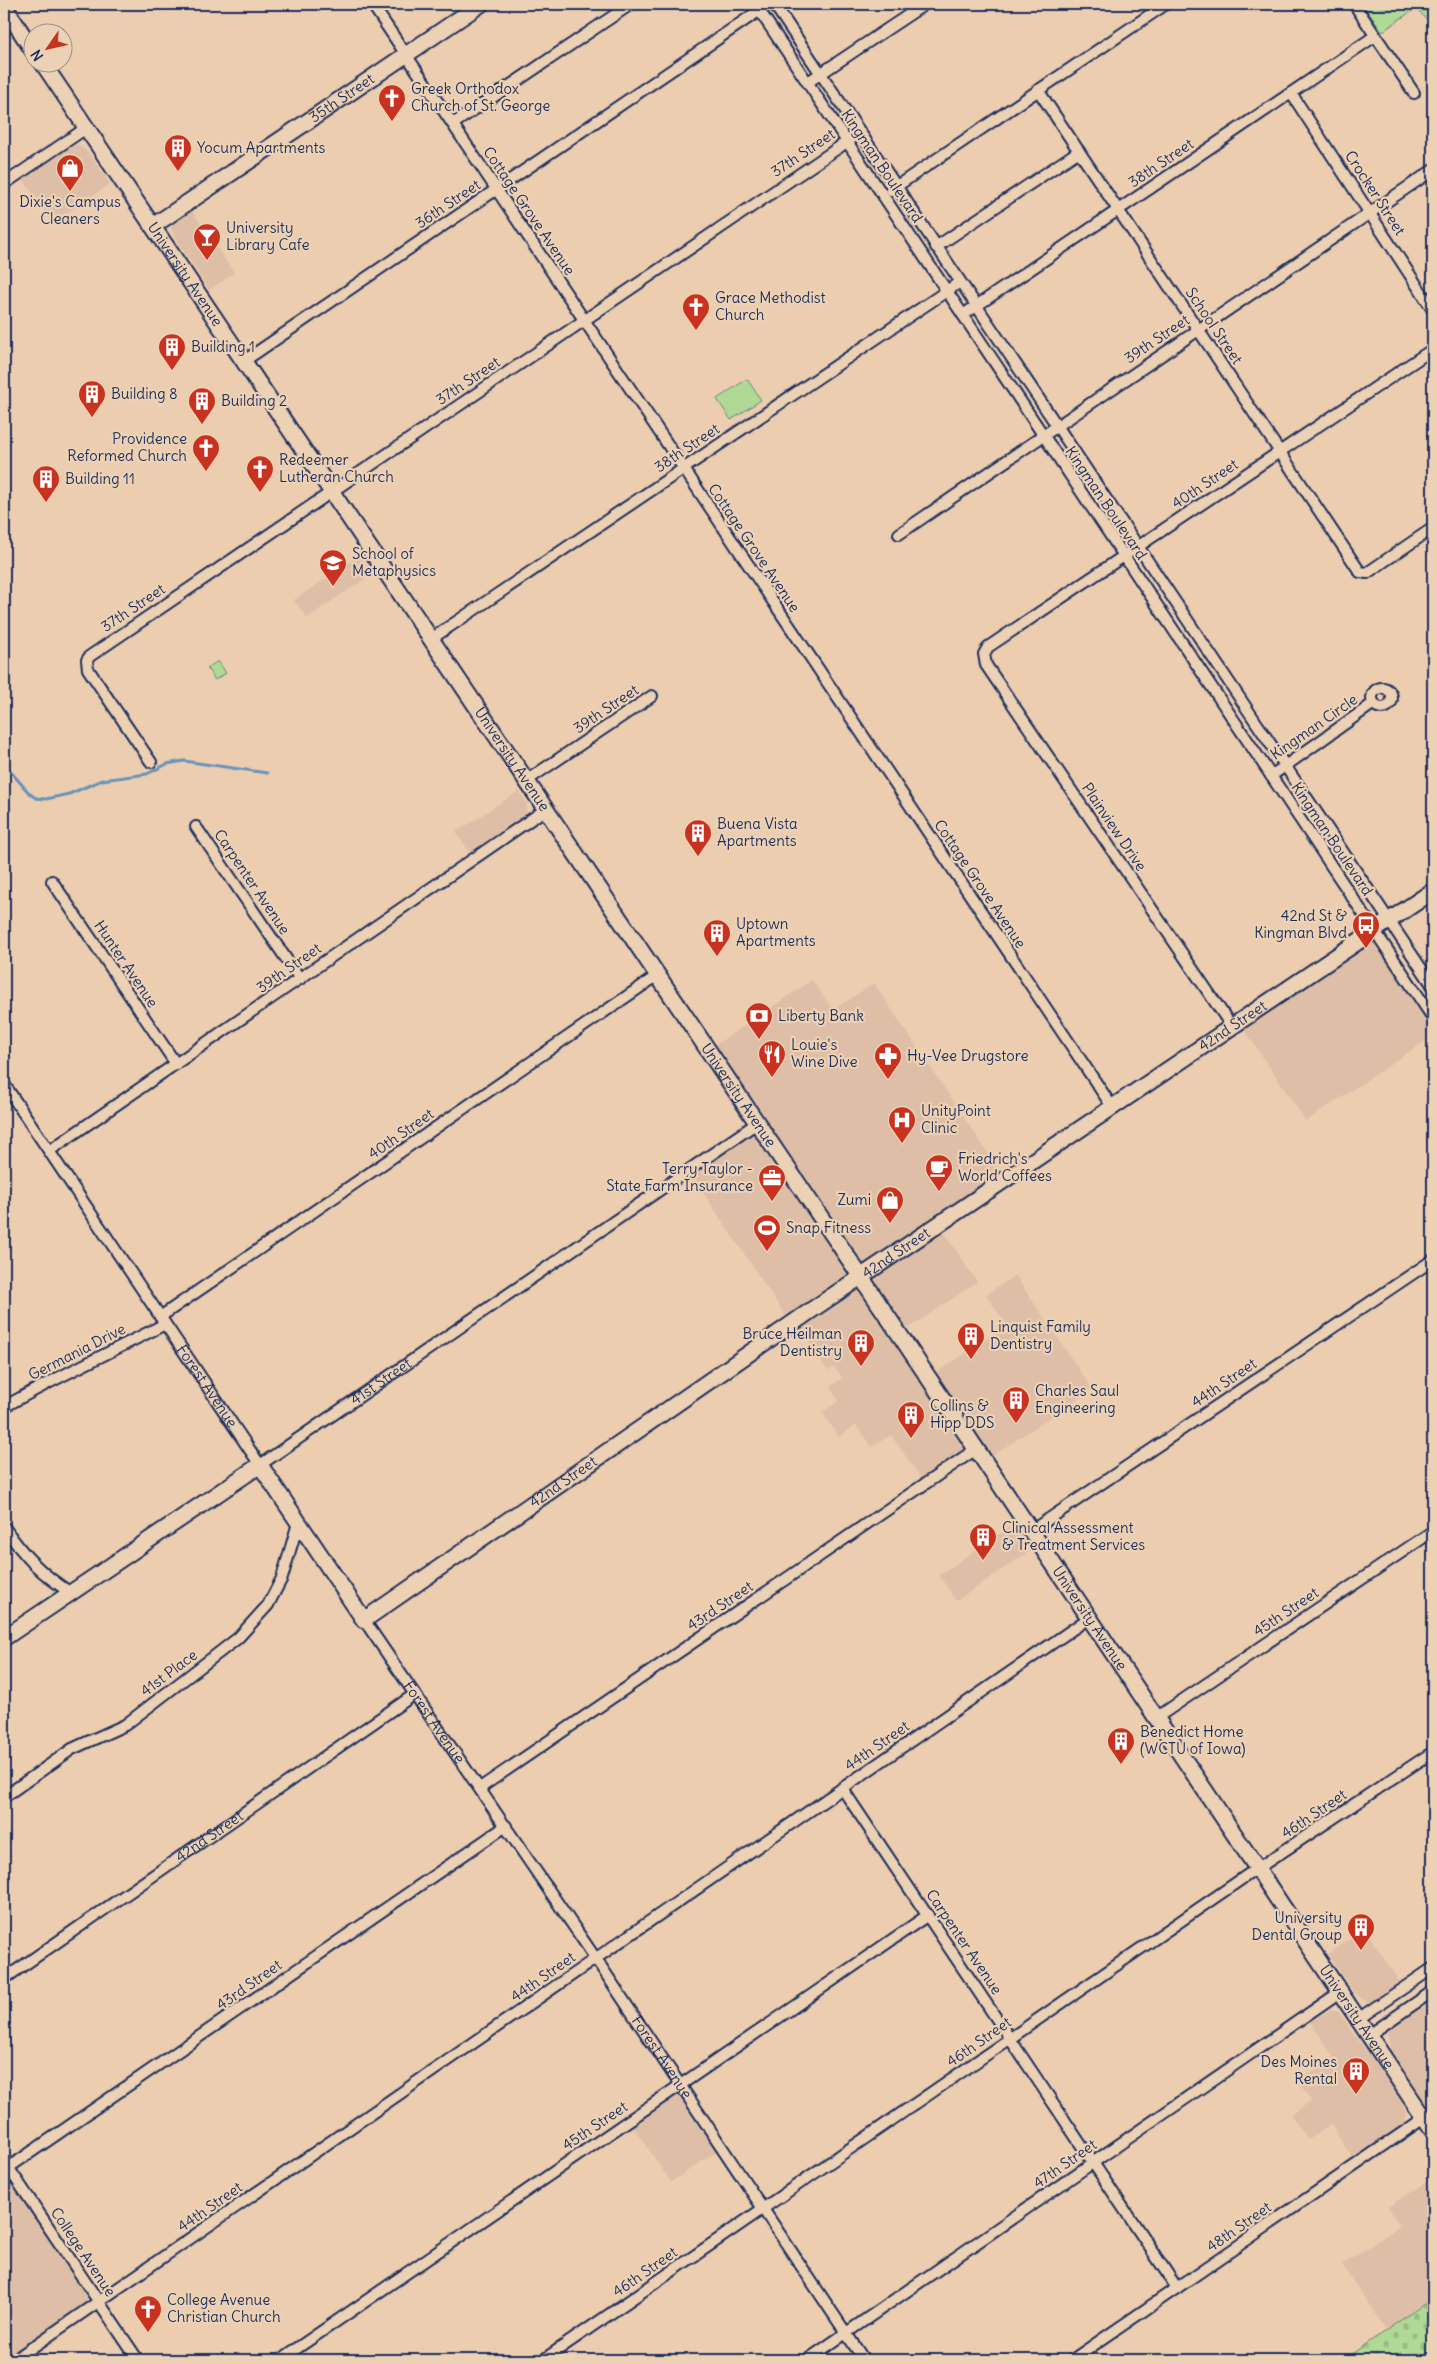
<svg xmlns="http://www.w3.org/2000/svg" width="1437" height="2364" font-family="Delius,sans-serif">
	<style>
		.built { fill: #debea6 }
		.grass { fill: url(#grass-tufts); stroke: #66847a }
		.cemetery { fill: url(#cemetery-stones); stroke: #66847a }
		.green { fill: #b1d996; stroke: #66847a }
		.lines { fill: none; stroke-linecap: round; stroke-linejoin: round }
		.stream { stroke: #6693bb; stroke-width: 3 }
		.street-casing { stroke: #1b2f5e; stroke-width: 14 }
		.secondary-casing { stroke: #1b2f5e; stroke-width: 19 }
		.street { stroke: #edd1b4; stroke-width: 10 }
		.secondary { stroke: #edd1b4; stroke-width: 15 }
		.labels { text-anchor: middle; stroke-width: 4.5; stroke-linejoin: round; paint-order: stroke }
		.poi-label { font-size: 15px; fill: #1b2f5e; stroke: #edd1b4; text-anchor: start }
		.street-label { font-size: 15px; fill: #1b2f5e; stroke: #edd1b4 }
	</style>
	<defs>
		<pattern id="grass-tufts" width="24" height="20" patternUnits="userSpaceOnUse" patternTransform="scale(1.25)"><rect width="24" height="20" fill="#b1d996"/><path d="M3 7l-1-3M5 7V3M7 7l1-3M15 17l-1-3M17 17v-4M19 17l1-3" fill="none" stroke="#98bb84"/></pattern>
		<pattern id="cemetery-stones" width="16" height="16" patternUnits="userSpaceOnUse" patternTransform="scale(1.25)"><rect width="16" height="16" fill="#b1d996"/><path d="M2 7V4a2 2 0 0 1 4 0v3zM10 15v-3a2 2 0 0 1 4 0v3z" fill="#98bb84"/></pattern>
	</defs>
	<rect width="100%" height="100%" fill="#edcdb0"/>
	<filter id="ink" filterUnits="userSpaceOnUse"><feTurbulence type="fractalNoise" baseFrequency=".02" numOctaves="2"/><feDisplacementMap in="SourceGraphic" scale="10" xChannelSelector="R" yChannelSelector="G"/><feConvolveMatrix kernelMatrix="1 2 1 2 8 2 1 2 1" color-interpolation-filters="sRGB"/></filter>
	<g filter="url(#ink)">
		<g class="built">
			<path d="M 77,144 L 88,152 L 110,184 L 52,223 L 23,179 Z"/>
			<path d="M 191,209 L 234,273 L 209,290 L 177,241 L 171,228 L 174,220 Z"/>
			<path d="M 360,556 L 372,574 L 307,618 L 294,600 Z"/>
			<path d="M 519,791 L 527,803 L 526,814 L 470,853 L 456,832 Z"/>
			<path d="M 1375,931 L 1433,1018 L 1433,1036 L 1306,1121 L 1239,1022 Z"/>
			<path d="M 812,980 L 833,1010 L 874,983 L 1006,1180 L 939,1225 L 977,1282 L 900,1334 L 929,1378 L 1007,1325 L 986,1295 L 1015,1275 L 1092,1389 L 985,1461 L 976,1449 L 925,1484 L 891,1435 L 871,1447 L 856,1425 L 839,1437 L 822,1412 L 839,1401 L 830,1387 L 842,1378 L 834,1367 L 828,1371 L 795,1322 L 791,1324 L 688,1170 L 757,1122 L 708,1050 Z"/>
			<path d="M 1023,1518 L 1040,1544 L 956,1601 L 939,1575 Z"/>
			<path d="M 1365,1929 L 1402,1986 L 1377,2001 L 1368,2003 L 1354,1993 L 1328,1954 Z"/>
			<path d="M 1433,1998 L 1433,2103 L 1430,2106 L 1419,2096 L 1389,2051 L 1390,2046 L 1387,2033 L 1389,2029 Z"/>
			<path d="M 1331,2009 L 1339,2012 L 1358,2040 L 1372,2055 L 1403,2101 L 1406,2116 L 1404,2125 L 1354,2160 L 1331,2125 L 1308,2140 L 1291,2115 L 1311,2101 L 1298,2081 L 1333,2057 L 1310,2021 Z"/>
			<path d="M 680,2086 L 722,2148 L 671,2182 L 629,2121 Z"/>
			<path d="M 4,2161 L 99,2302 L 14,2360 L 4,2360 Z"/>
			<path d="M 1433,2177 L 1433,2298 L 1387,2331 L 1342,2265 L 1400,2226 L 1388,2207 Z"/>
		</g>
		<path class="grass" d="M 1363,4 L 1418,4 L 1433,18 L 1433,26 L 1416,8 L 1382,32 Z"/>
		<path class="cemetery" d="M 1433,2298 L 1433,2360 L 1343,2360 Z"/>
		<g class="green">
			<path d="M 747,379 L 761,400 L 731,420 L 717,399 Z"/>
			<path d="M 218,661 L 226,673 L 215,680 L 207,668 Z"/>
		</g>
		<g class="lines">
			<path class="stream" d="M 4,764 L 30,794 L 36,798 L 46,799 L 69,794 L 102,780 L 147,774 L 167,764 L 184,761 L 267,773"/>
			<g class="street-casing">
				<g id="street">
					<path d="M 372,4 L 1113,1108"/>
					<path d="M 755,4 L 1433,1018"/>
					<path d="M 774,4 L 1433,986"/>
					<path d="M 1354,4 L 1414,93"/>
					<path d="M 808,82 L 925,4"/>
					<path d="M 1038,90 L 1360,572 L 1367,573 L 1433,528"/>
					<path d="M 1291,93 L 1433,310"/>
					<path d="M 453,124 L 631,4"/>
					<path d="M 4,184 L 86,128"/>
					<path d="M 891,190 L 1166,4"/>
					<path d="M 936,247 L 1079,151"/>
					<path d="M 963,315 L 1375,36"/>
					<path d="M 244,361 L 769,4"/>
					<path d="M 899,534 L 1433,170"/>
					<path d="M 431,639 L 960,282"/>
					<circle cx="1382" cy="698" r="10"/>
					<path d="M 151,762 L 88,669 L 87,660 L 90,656 L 860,133"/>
					<path d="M 1271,776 L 1374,703"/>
					<path d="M 526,781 L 652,696"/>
					<path d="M 196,827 L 300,979"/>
					<path d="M 52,881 L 176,1064"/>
					<path d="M 1232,1027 L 986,665 L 984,654 L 988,647 L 1433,349"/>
					<path id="s1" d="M 4,1084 L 260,1465 L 757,1123"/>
					<path d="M 49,1151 L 546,809"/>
					<path d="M 160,1317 L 658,975"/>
					<path d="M 4,1407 C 56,1377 111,1352 165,1324"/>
					<path d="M 4,1527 C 25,1557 40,1573 71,1593"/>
					<path d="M 1031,1531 L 1433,1260"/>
					<path id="s2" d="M 364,1620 L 596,1959 L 864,2360"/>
					<path d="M 1156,1718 L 1433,1531"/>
					<path d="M 480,1788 L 976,1449"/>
					<path d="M 842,1788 L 1177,2288"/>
					<path d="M 4,1797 L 72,1749 L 125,1725 L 238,1638 L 268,1605 L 282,1578 L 298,1523"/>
					<path id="s3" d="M 4,1979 L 415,1694"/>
					<path d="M 1358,2019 L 1433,1968"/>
					<path d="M 1369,2035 L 1433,1991"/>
					<path d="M 4,2161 L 138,2360"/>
					<path d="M 8,2168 L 506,1826"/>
					<path d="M 14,2360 L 1089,1618"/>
					<path d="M 280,2360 L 928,1915"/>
					<path d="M 543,2360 L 1246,1876 L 1433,1752"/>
					<path d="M 807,2360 L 1340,1992"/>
					<path d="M 1072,2360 L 1424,2118"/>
				</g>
			</g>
			<g class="secondary-casing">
				<g id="secondary">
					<path d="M 4,6 L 32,49"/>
					<path id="s4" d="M 42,62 L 861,1277 L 1433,2131"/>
					<path id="s5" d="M 153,226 L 481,4"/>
					<path id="s6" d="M 4,1638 L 260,1465 L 364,1620 L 816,1307 L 1433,891"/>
				</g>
			</g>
			<use href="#street" class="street"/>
			<use href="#secondary" class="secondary"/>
		</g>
	</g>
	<defs>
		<g id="church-pin" transform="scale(1.4375)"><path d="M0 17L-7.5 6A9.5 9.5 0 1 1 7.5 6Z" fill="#c8321e" stroke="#edd1b4"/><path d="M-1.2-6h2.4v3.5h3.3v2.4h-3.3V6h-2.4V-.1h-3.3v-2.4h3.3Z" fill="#fff"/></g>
		<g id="building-pin" transform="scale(1.4375)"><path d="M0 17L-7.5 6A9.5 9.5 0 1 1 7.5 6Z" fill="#c8321e" stroke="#edd1b4"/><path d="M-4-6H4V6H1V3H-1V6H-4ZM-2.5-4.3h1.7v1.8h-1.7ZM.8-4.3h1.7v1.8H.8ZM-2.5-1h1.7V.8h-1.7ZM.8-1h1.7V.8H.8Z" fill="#fff"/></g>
		<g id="shop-pin" transform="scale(1.4375)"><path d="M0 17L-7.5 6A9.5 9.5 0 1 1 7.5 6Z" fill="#c8321e" stroke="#edd1b4"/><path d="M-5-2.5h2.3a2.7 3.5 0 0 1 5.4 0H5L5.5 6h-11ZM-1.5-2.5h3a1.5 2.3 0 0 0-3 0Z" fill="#fff"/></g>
		<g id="bar-pin" transform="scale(1.4375)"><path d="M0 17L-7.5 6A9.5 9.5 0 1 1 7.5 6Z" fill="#c8321e" stroke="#edd1b4"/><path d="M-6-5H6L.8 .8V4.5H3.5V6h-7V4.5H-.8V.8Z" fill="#fff"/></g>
		<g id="school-pin" transform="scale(1.4375)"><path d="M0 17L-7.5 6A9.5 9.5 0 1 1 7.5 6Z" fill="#c8321e" stroke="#edd1b4"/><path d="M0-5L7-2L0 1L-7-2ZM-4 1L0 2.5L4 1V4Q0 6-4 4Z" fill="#fff"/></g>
		<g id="bus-pin" transform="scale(1.4375)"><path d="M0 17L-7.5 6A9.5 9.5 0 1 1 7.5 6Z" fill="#c8321e" stroke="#edd1b4"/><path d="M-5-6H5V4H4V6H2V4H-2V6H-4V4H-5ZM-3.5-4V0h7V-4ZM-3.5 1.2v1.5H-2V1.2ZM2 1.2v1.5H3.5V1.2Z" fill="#fff"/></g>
		<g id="bank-pin" transform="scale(1.4375)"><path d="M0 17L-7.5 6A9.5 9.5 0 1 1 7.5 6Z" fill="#c8321e" stroke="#edd1b4"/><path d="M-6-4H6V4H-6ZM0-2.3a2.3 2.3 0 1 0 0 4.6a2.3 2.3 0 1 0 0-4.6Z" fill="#fff"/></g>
		<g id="restaurant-pin" transform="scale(1.4375)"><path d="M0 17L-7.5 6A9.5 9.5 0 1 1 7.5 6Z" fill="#c8321e" stroke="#edd1b4"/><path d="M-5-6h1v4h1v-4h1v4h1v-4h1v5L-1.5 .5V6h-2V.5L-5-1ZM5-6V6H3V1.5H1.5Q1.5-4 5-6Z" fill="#fff"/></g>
		<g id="pharmacy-pin" transform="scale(1.4375)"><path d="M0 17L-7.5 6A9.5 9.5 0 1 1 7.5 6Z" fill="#c8321e" stroke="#edd1b4"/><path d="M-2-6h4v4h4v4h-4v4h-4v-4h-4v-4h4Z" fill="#fff"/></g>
		<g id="hospital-pin" transform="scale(1.4375)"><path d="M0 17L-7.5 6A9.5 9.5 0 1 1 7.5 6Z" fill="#c8321e" stroke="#edd1b4"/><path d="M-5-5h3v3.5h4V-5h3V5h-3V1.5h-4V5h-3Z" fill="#fff"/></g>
		<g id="cafe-pin" transform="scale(1.4375)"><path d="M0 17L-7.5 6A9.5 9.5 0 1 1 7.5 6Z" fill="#c8321e" stroke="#edd1b4"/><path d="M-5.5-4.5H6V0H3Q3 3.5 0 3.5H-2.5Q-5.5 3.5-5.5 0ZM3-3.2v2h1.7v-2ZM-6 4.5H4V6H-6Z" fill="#fff"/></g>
		<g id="office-pin" transform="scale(1.4375)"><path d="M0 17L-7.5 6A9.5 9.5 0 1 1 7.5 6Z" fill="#c8321e" stroke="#edd1b4"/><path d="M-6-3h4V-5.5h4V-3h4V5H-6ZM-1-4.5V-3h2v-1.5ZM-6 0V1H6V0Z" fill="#fff"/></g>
		<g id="stadium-pin" transform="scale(1.4375)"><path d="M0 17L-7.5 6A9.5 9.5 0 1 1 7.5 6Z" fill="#c8321e" stroke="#edd1b4"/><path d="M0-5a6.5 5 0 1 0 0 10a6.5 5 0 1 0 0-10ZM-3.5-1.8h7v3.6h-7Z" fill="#fff"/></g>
	</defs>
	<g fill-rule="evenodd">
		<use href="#church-pin" x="392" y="98"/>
		<use href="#building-pin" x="178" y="148"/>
		<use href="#shop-pin" x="70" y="168"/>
		<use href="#bar-pin" x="207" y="237"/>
		<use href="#church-pin" x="696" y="307"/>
		<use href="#building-pin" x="172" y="347"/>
		<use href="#building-pin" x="92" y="394"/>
		<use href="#building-pin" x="202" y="401"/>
		<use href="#church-pin" x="206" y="448"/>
		<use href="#church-pin" x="260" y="469"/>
		<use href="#building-pin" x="46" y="479"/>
		<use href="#school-pin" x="333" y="563"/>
		<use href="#building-pin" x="698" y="833"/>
		<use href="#bus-pin" x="1366" y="925"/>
		<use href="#building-pin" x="717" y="933"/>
		<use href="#bank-pin" x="759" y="1016"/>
		<use href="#restaurant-pin" x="772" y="1054"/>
		<use href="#pharmacy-pin" x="888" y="1056"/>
		<use href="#hospital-pin" x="902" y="1120"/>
		<use href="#cafe-pin" x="939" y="1168"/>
		<use href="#office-pin" x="772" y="1178"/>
		<use href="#shop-pin" x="890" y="1200"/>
		<use href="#stadium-pin" x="767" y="1228"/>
		<use href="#building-pin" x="971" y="1336"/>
		<use href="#building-pin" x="861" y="1343"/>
		<use href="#building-pin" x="1016" y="1400"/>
		<use href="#building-pin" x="911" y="1415"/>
		<use href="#building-pin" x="983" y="1537"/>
		<use href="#building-pin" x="1121" y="1741"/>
		<use href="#building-pin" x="1361" y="1927"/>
		<use href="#building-pin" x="1356" y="2071"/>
		<use href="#church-pin" x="148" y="2309"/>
	</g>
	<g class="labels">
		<g class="poi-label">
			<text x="411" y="94">Greek Orthodox<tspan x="411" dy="17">Church of St. George</tspan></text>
			<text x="197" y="153">Yocum Apartments</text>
			<text x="70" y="207" text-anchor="middle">Dixie's Campus<tspan x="70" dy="17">Cleaners</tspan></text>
			<text x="226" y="233">University<tspan x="226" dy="17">Library Cafe</tspan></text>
			<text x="715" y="303">Grace Methodist<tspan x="715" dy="17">Church</tspan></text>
			<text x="191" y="352">Building 1</text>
			<text x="111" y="399">Building 8</text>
			<text x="221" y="406">Building 2</text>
			<text x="187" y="444" text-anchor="end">Providence<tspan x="187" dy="17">Reformed Church</tspan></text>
			<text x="279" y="465">Redeemer<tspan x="279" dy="17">Lutheran Church</tspan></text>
			<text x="65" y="484">Building 11</text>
			<text x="352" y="559">School of<tspan x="352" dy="17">Metaphysics</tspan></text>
			<text x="717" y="829">Buena Vista<tspan x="717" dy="17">Apartments</tspan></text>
			<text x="1347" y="921" text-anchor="end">42nd St &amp;<tspan x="1347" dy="17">Kingman Blvd</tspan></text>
			<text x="736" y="929">Uptown<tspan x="736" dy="17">Apartments</tspan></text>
			<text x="778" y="1021">Liberty Bank</text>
			<text x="791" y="1050">Louie's<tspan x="791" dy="17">Wine Dive</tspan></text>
			<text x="907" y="1061">Hy-Vee Drugstore</text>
			<text x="921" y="1116">UnityPoint<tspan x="921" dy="17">Clinic</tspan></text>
			<text x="958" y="1164">Friedrich's<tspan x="958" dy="17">World Coffees</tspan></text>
			<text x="753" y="1174" text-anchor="end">Terry Taylor -<tspan x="753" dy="17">State Farm Insurance</tspan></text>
			<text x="871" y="1205" text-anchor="end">Zumi</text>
			<text x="786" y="1233">Snap Fitness</text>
			<text x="990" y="1332">Linquist Family<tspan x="990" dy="17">Dentistry</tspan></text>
			<text x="842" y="1339" text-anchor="end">Bruce Heilman<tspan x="842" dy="17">Dentistry</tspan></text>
			<text x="1035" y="1396">Charles Saul<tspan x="1035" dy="17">Engineering</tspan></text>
			<text x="930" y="1411">Collins &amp;<tspan x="930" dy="17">Hipp DDS</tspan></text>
			<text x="1002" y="1533">Clinical Assessment<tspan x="1002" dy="17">&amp; Treatment Services</tspan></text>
			<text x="1140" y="1737">Benedict Home<tspan x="1140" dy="17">(WCTU of Iowa)</tspan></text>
			<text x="1342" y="1923" text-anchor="end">University<tspan x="1342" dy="17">Dental Group</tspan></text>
			<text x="1337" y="2067" text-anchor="end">Des Moines<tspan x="1337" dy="17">Rental</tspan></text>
			<text x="167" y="2305">College Avenue<tspan x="167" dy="17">Christian Church</tspan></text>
		</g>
		<g class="street-label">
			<text dy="5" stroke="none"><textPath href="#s5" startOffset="228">35th Street</textPath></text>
			<text transform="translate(803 153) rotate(-34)" y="5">37th Street</text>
			<text transform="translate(1161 163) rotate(-34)" y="5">38th Street</text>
			<text transform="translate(882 166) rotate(56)" y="5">Kingman Boulevard</text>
			<text transform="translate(1375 193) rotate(57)" y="5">Crocker Street</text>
			<text transform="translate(448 204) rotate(-34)" y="5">36th Street</text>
			<text transform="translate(529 211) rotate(56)" y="5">Cottage Grove Avenue</text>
			<text dy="5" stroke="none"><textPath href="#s4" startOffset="256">University Avenue</textPath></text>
			<text transform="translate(1214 326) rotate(56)" y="5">School Street</text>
			<text transform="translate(1157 339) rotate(-34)" y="5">39th Street</text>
			<text transform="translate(468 381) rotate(-34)" y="5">37th Street</text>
			<text transform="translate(687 448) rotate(-34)" y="5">38th Street</text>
			<text transform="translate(1205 484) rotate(-34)" y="5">40th Street</text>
			<text transform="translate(1106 503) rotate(56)" y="5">Kingman Boulevard</text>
			<text transform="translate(754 548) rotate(56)" y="5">Cottage Grove Avenue</text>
			<text transform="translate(133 608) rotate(-34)" y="5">37th Street</text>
			<text transform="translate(606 709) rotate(-34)" y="5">39th Street</text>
			<text transform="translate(1314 727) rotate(-35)" y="5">Kingman Circle</text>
			<text dy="5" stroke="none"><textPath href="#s4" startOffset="841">University Avenue</textPath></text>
			<text transform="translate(1114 827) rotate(56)" y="5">Plainview Drive</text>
			<text transform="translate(1332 839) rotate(56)" y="5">Kingman Boulevard</text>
			<text transform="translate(252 882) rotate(56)" y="5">Carpenter Avenue</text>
			<text transform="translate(980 884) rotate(56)" y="5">Cottage Grove Avenue</text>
			<text transform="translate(126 964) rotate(56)" y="5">Hunter Avenue</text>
			<text transform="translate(289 968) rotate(-35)" y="5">39th Street</text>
			<text dy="5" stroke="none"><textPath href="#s6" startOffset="1548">42nd Street</textPath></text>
			<text dy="5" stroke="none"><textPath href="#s4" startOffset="1246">University Avenue</textPath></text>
			<text transform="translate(401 1134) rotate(-35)" y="5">40th Street</text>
			<text dy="5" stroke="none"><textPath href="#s6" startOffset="1142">42nd Street</textPath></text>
			<text transform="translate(77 1352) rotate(-27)" y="5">Germania Drive</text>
			<text dy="5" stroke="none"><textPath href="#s1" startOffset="606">41st Street</textPath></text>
			<text transform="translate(1224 1383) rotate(-34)" y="5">44th Street</text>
			<text dy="5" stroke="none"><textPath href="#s1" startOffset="364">Forest Avenue</textPath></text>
			<text dy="5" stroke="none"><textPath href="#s6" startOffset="738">42nd Street</textPath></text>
			<text transform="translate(720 1606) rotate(-34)" y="5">43rd Street</text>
			<text transform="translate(1286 1612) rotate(-34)" y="5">45th Street</text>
			<text dy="5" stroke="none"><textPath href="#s4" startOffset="1876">University Avenue</textPath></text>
			<text transform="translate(169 1673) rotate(-37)" y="5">41st Place</text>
			<text dy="5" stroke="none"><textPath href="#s2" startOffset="124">Forest Avenue</textPath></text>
			<text transform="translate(877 1746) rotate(-35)" y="5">44th Street</text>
			<text transform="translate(1314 1814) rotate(-34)" y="5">46th Street</text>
			<text dy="5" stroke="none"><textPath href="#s3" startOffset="250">42nd Street</textPath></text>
			<text transform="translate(964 1942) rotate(56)" y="5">Carpenter Avenue</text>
			<text transform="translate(543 1977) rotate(-35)" y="5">44th Street</text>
			<text transform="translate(249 1985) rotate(-35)" y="5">43rd Street</text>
			<text dy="5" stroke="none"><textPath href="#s4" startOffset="2356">University Avenue</textPath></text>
			<text transform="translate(979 2042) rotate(-35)" y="5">46th Street</text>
			<text dy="5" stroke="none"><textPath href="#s2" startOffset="529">Forest Avenue</textPath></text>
			<text transform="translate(595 2126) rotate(-34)" y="5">45th Street</text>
			<text transform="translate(1065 2164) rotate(-35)" y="5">47th Street</text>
			<text transform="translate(210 2207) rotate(-35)" y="5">44th Street</text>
			<text transform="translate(1239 2227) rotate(-35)" y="5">48th Street</text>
			<text transform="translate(83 2252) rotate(56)" y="5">College Avenue</text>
			<text transform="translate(645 2272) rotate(-35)" y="5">46th Street</text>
		</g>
	</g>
	<rect width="1437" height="2364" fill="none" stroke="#edd1b4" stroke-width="20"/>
	<rect x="10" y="10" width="1417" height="2344" fill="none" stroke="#1b2f5e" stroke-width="2" filter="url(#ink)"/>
	<g transform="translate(48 48) rotate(236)"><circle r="24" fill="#edd1b4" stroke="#999092"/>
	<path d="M0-4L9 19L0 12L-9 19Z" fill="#c8321e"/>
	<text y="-8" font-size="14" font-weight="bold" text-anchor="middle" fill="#1b2f5e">N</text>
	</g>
</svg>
